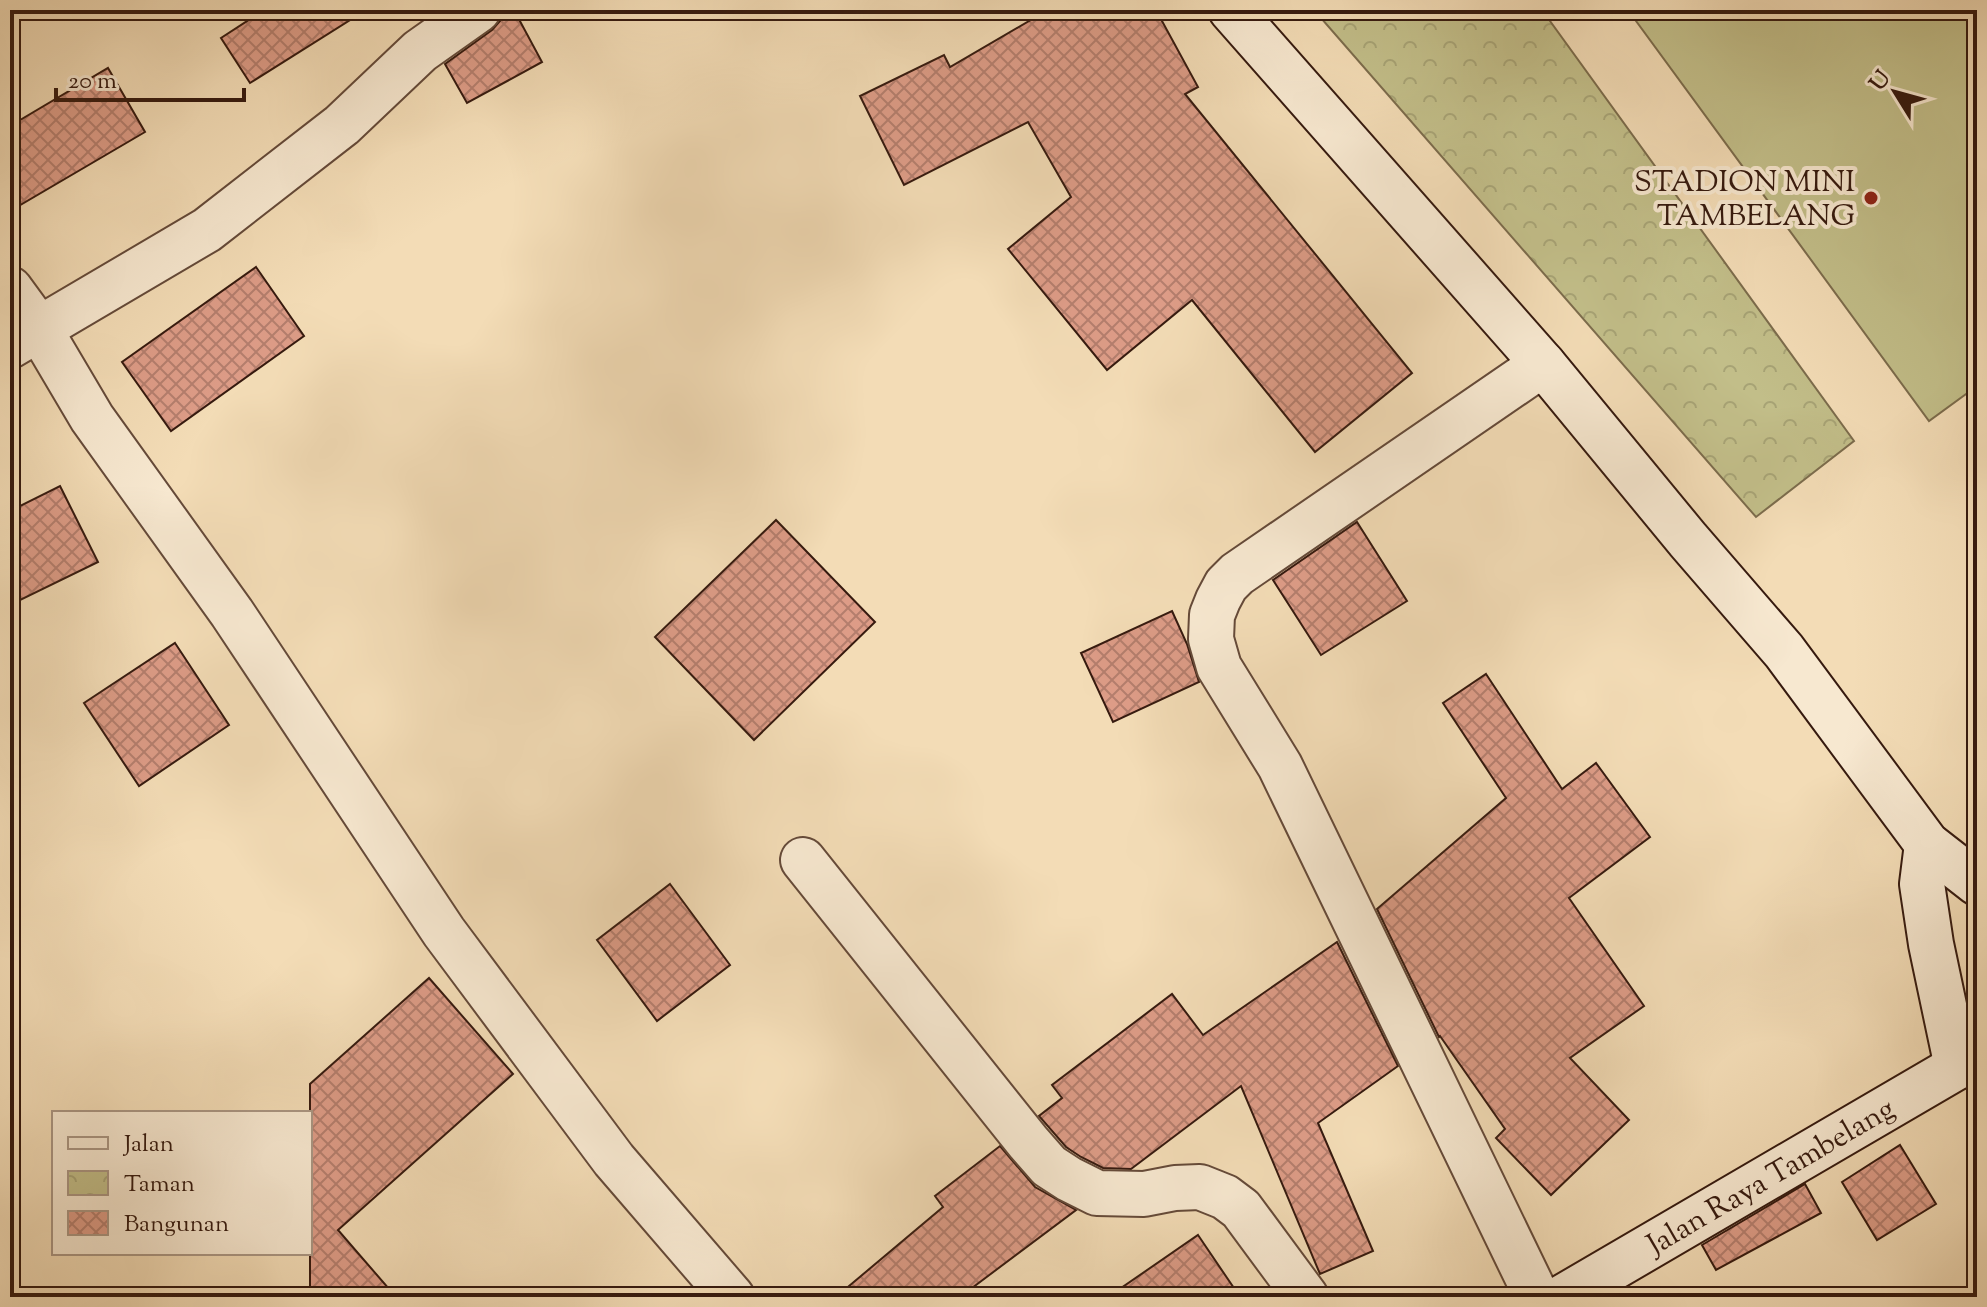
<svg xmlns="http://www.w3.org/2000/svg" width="1987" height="1307" font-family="'Sorts Mill Goudy',serif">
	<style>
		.grass { fill: #c2be89; stroke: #7c6c4c; stroke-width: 2 }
		.park { fill: url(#park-crowns); stroke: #7c6c4c; stroke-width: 2 }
		.building { fill: url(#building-cross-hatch); stroke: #361a0f; stroke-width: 2 }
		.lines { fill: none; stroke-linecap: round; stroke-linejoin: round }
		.street-casing { stroke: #654a39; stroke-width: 48 }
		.secondary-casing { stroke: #361a0f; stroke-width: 48 }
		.street { stroke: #f7e8d0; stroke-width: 44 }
		.secondary { stroke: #f7e8d0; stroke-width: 44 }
		.poi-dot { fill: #8f2418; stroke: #f7e8d0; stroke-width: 3 }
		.labels { text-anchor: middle; stroke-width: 8; stroke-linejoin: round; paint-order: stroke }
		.poi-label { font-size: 30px; fill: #361a0f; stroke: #f7e8d0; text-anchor: end }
		.street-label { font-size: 30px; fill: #361a0f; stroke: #f7e8d0 }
	</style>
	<defs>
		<pattern id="park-crowns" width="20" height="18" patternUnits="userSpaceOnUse" patternTransform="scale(2)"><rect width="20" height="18" fill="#c2be89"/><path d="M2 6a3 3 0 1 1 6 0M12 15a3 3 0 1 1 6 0" fill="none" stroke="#a7a375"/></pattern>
		<pattern id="building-cross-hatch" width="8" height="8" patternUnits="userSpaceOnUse" patternTransform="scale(2)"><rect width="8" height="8" fill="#dd9c87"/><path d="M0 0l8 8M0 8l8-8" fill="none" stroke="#b47e6d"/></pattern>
	</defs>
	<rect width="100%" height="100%" fill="#f3dcb6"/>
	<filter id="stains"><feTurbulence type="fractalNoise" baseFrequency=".0025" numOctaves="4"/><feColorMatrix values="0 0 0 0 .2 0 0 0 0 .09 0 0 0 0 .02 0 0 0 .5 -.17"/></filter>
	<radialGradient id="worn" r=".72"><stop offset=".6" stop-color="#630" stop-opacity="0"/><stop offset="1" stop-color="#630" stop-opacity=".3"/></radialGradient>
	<path class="grass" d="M 1628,10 L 1977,10 L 1977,386 L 1929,421 Z"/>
	<path class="park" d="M 1314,10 L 1542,10 L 1854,441 L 1756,517 Z"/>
	<g class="building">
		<path d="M 264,10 L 366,10 L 250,83 L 221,38 Z"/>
		<path d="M 503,10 L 514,10 L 542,62 L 467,103 L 445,64 L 492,30 L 500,21 Z"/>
		<path d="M 1048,10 L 1156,10 L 1198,87 L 1185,94 L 1412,373 L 1315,452 L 1192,300 L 1107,370 L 1008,249 L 1071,197 L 1028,122 L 904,185 L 860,96 L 944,55 L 950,67 Z"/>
		<path d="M 108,68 L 145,132 L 10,211 L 10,126 Z"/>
		<path d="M 256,267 L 304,336 L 171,431 L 122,362 Z"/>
		<path d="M 60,486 L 98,562 L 10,605 L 10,511 Z"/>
		<path d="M 776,520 L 875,622 L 754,740 L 655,637 Z"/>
		<path d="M 1357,522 L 1407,601 L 1321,655 L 1273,580 Z"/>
		<path d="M 1172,611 L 1187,644 L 1199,682 L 1113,722 L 1081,653 Z"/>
		<path d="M 175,643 L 229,725 L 139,786 L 84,703 Z"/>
		<path d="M 1486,674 L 1562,789 L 1596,763 L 1650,837 L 1569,898 L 1644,1006 L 1570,1058 L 1629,1120 L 1551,1195 L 1496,1138 L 1505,1129 L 1440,1036 L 1439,1037 L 1377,909 L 1506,798 L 1443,703 Z"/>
		<path d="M 670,884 L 730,965 L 657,1021 L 597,940 Z"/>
		<path d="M 1337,942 L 1398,1066 L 1318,1123 L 1373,1251 L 1320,1274 L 1241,1086 L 1131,1169 L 1103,1168 L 1081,1157 L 1066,1147 L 1039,1116 L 1062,1098 L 1052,1085 L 1172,994 L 1203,1035 Z"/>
		<path d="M 429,978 L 513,1074 L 338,1230 L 396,1297 L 310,1297 L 310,1084 Z"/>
		<path d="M 1900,1145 L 1936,1204 L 1877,1240 L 1842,1182 Z"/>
		<path d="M 1000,1146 L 1035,1187 L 1076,1210 L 960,1297 L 836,1297 L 943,1207 L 935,1196 Z"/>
		<path d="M 1805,1184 L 1821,1213 L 1716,1270 L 1702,1245 Z"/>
		<path d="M 1198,1235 L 1240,1297 L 1108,1297 Z"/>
	</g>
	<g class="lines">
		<g class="street-casing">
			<g id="street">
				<path d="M 10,289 L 40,330 L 92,418 L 232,613 L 444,932 L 614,1160 L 732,1297"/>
				<path d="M 10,346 L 207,230 L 342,125 L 420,51 L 478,10"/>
				<path d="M 803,860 L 1028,1142 L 1049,1166 L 1069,1179 L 1097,1193 L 1144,1194 L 1175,1188 L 1200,1187 L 1225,1197 L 1241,1209 L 1306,1297"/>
				<path d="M 1537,1297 L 1280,766 L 1219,667 L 1211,639 L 1212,615 L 1218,600 L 1226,585 L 1237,574 L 1543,364"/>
			</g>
		</g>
		<g class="secondary-casing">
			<g id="secondary">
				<path d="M 1231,10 L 1543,364 L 1688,540 L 1784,651 L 1927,844 L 1977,883"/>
				<path d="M 1927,844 L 1922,884 L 1931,944 L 1957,1067"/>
				<path id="s1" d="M 1563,1297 L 1957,1067 L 1977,1053"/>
			</g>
		</g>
		<use href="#street" class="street"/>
		<use href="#secondary" class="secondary"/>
	</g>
	<circle class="poi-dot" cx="1871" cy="198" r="8"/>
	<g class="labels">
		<g class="poi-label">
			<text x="1855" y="191">STADION MINI<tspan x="1855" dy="34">TAMBELANG</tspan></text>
		</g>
		<g class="street-label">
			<text dy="10" stroke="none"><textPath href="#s1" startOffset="240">Jalan Raya Tambelang</textPath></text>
		</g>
	</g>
	<rect width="1987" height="1307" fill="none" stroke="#f3dcb6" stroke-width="40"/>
	<rect x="12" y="12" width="1963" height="1283" fill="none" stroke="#361a0f" stroke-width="4"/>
	<rect x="20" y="20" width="1947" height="1267" fill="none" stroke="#361a0f" stroke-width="2"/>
	<rect x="52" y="1111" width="260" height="144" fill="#f7e8d0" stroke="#aa9683" stroke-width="2"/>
	<rect x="68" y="1137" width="40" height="12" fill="#f7e8d0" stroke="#aa9683" stroke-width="2"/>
	<text x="124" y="1151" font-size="24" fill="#361a0f">Jalan</text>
	<rect x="68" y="1171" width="40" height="24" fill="url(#park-crowns)" stroke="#aa9683" stroke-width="2"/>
	<text x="124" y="1191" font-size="24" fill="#361a0f">Taman</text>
	<rect x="68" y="1211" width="40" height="24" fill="url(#building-cross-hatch)" stroke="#aa9683" stroke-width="2"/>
	<text x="124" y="1231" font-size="24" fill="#361a0f">Bangunan</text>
	<g transform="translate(1895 92) rotate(307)" stroke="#f7e8d0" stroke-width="6" paint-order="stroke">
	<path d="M0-6L14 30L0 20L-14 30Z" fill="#361a0f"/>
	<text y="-12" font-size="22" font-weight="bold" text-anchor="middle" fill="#361a0f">U</text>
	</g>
	<path d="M56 88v12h188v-12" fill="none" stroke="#361a0f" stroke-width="4"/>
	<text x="68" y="88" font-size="24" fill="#361a0f" stroke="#f7e8d0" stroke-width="6" paint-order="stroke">20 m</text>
	<rect width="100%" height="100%" filter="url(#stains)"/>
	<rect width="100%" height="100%" fill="url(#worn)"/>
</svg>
